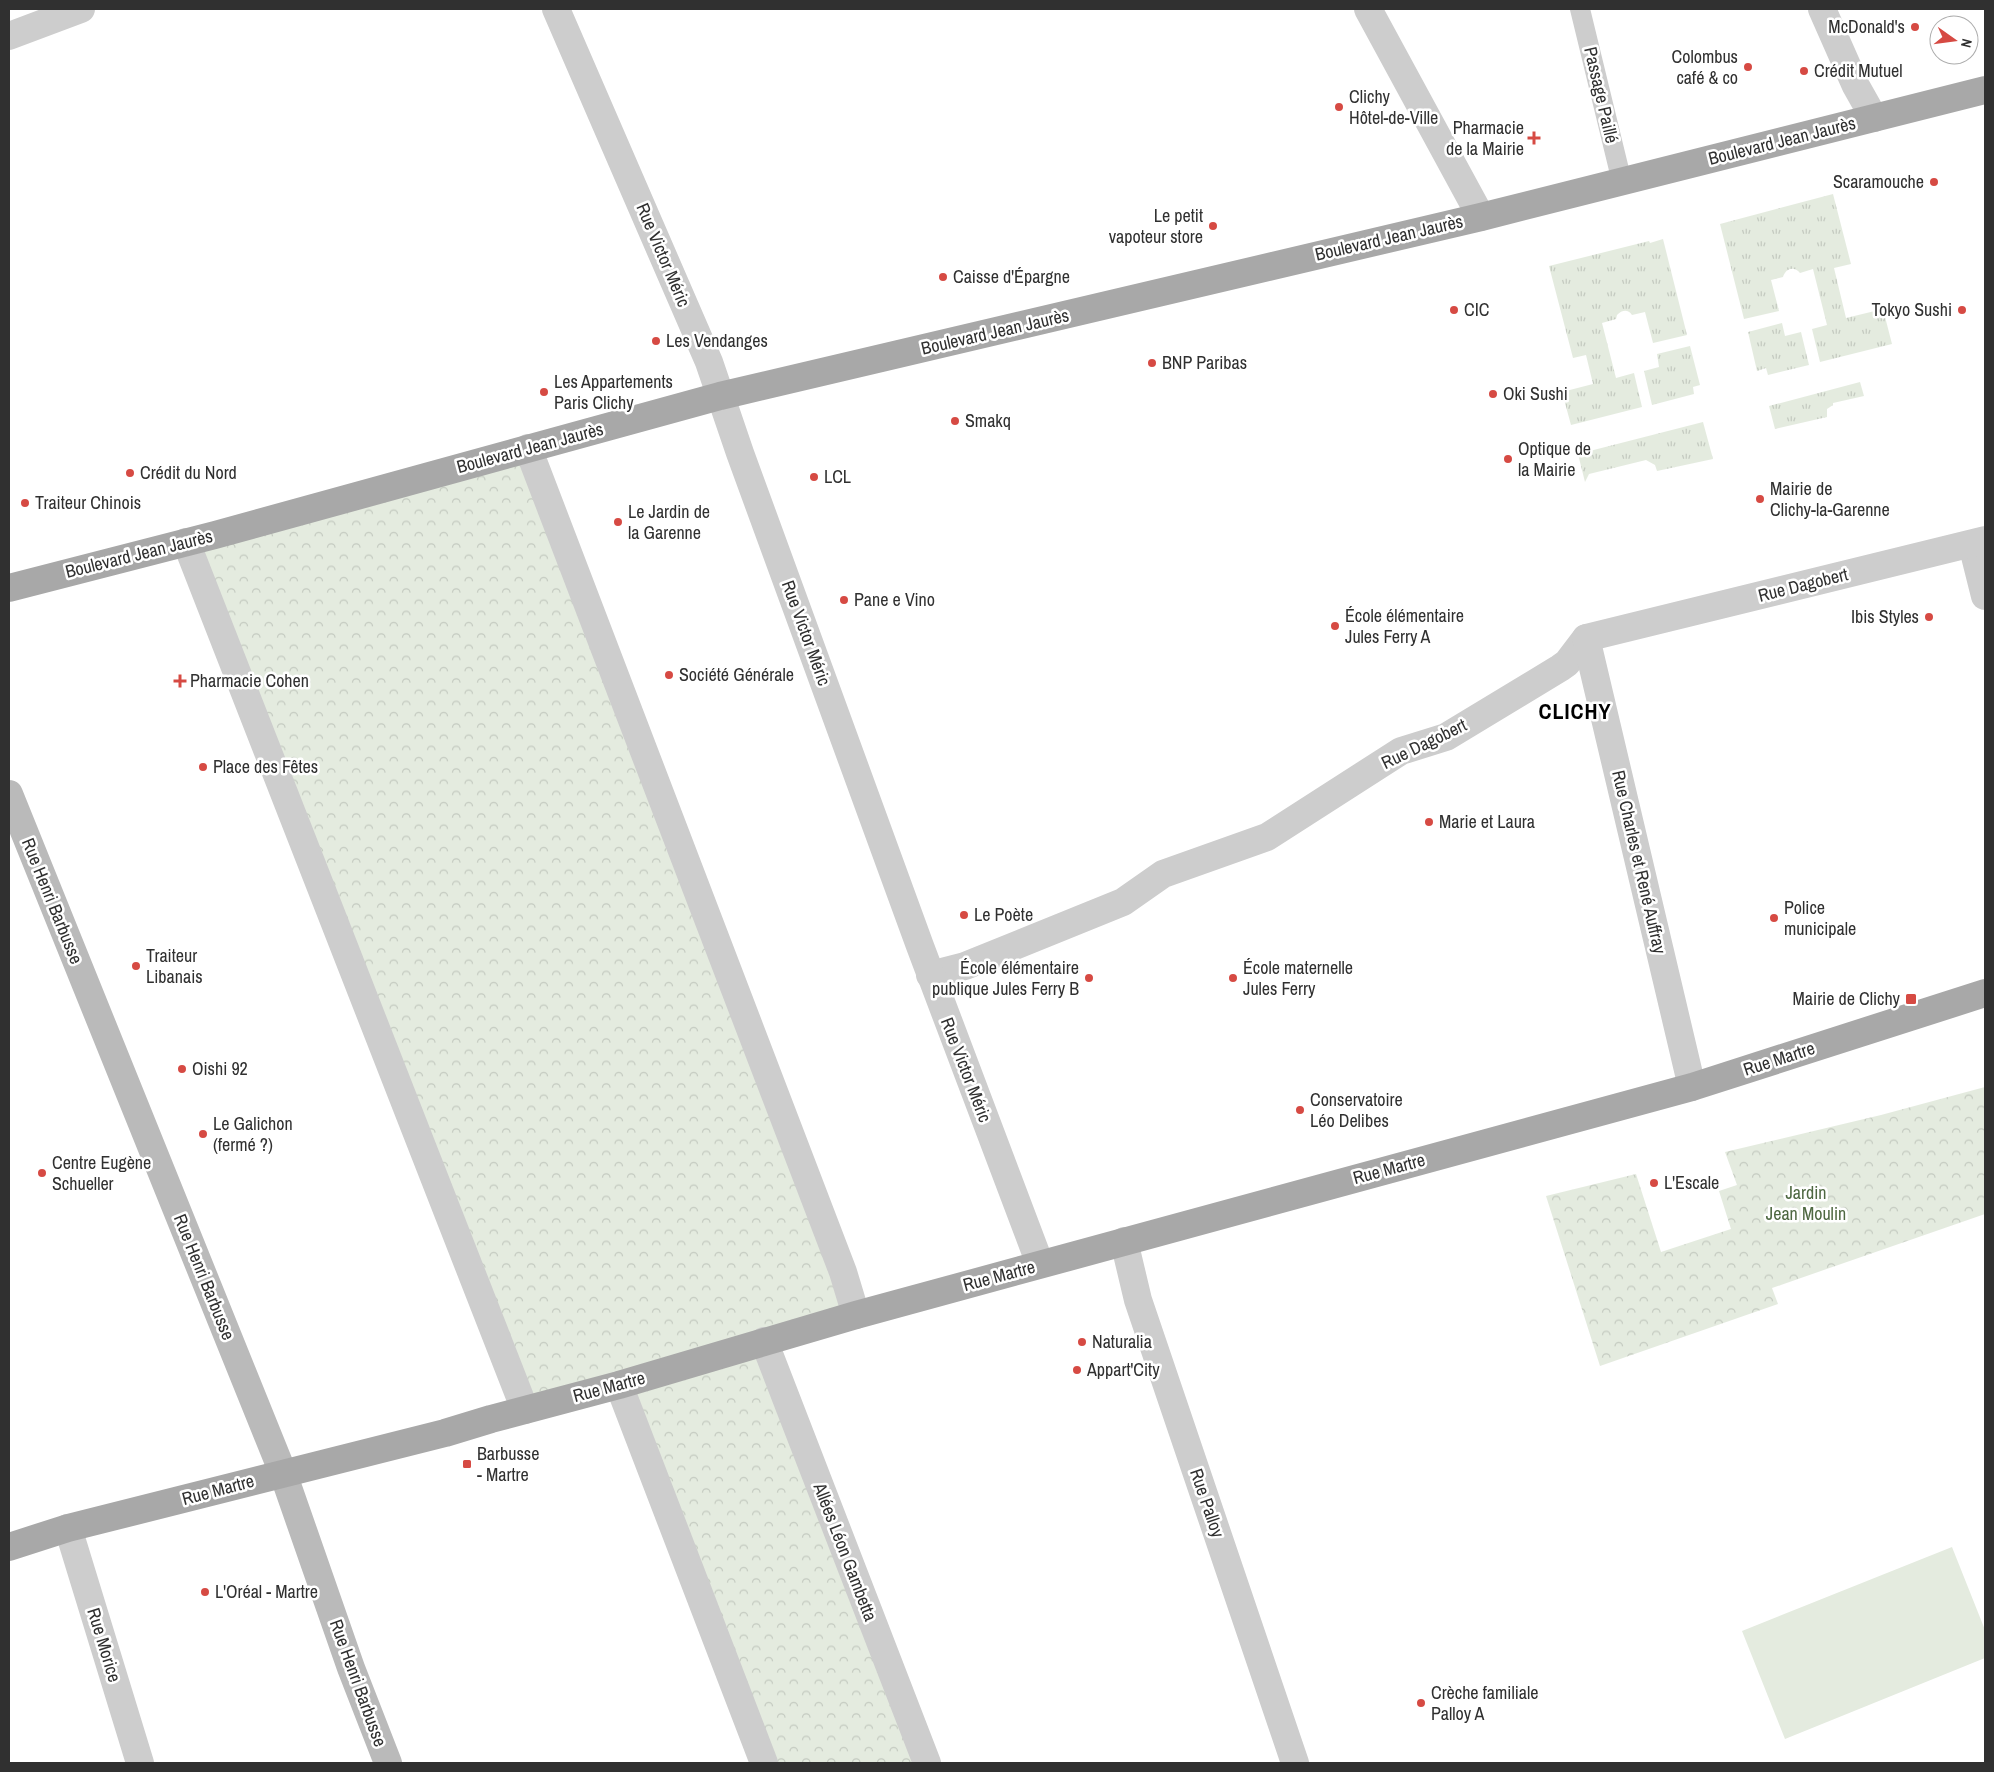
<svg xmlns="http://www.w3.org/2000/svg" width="1994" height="1772" font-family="'Archivo Narrow',sans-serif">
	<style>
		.grass { fill: url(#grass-tufts) }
		.forest { fill: url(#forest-crowns) }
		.pitch { fill: #e4ebdf }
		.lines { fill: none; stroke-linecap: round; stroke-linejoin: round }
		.service { stroke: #cdcdcd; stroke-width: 20 }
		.pedestrian { stroke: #cdcdcd; stroke-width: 28 }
		.minor { stroke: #cdcdcd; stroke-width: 28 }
		.secondary { stroke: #bababa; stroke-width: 28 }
		.primary { stroke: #a8a8a8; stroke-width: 28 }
		.poi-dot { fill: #d64a43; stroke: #fff; stroke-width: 2 }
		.labels { text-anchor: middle; stroke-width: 5; stroke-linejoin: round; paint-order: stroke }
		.poi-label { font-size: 18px; fill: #303030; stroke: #fff; text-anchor: start }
		.street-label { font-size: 18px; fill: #303030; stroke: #fff }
		.park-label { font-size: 18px; fill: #4e6841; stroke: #fff }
		.district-label { font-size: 22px; font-weight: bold; letter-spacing: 1px; fill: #000; stroke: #fff }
	</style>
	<defs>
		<pattern id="grass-tufts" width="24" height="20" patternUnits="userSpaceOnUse" patternTransform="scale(1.25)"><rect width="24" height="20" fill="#e4ebdf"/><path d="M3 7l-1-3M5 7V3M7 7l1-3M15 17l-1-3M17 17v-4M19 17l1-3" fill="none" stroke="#c4cac0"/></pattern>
		<pattern id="forest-crowns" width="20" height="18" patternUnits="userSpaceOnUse" patternTransform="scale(1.25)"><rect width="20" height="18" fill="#e4ebdf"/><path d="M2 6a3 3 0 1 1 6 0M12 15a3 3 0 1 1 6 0" fill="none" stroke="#c4cac0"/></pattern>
	</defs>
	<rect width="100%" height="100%" fill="#fff"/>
	<g class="grass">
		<path d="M 1833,194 L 1851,264 L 1834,268 L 1846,318 L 1883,309 L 1892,344 L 1820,362 L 1812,329 L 1827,325 L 1813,269 L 1800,273 C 1794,266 1786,268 1783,277 L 1771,280 L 1779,311 L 1744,319 L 1720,224 Z"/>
		<path d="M 1663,239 L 1687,335 L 1653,343 L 1645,312 L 1632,315 C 1628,309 1622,310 1617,315 L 1616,319 L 1602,323 L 1616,378 L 1634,373 L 1642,407 L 1571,425 L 1562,392 L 1593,384 L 1586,355 L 1573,358 L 1549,266 L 1649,241 L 1650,243 Z"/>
		<path d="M 1782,323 L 1785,336 L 1801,332 L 1809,365 L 1768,375 L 1766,368 L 1757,371 L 1748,332 Z"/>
		<path d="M 1690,346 L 1700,385 L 1693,387 L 1694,394 L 1652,405 L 1644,371 L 1659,367 L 1657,354 Z"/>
		<path d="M 1860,382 L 1864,396 L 1833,403 L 1833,405 L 1827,409 L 1827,417 L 1775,429 L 1769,406 Z"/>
		<path d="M 1703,422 L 1713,459 L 1657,471 L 1655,465 L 1646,460 L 1589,474 L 1585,482 L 1578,454 Z"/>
	</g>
	<g class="forest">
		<path d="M 528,448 L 856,1315 L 765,1341 L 927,1763 L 764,1763 L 619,1386 L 525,1410 L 186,542 Z"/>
		<path d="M 1985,1087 L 1985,1214 L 1772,1288 L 1778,1304 L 1600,1366 L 1546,1196 L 1636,1174 L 1661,1252 L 1731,1229 L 1719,1191 L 1737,1185 L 1725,1152 L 1881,1115 Z"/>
	</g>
	<path class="pitch" d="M 1952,1547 L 1985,1630 L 1985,1658 L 1785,1739 L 1742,1631 Z"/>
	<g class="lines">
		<path class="service" d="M 1580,9 L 1622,182"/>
		<g class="pedestrian">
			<path d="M 1822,9 L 1856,86 L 1874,118"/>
			<path d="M 930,975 L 965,966 L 1123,902 L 1163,874 L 1267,837 L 1401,751 L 1446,737 L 1560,668 L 1567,663 L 1586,638"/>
		</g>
		<g class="minor">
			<path d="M 556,9 L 709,362 L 740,453 L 920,946 L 1040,1264"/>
			<path d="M 1368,9 L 1481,217"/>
			<path d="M 9,36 L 81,9"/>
			<path d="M 528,448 L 843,1272 L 856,1315"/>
			<path d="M 186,542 L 525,1410"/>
			<path d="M 1972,544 L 1985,596"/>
			<path d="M 1692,1087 L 1586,638 L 1985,540"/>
			<path d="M 1124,1241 L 1138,1300 L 1295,1763"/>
			<path d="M 764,1341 L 927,1763"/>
			<path d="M 619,1385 L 764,1763"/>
			<path d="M 68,1528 L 140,1763"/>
		</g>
		<path class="secondary" d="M 9,794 L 283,1473 L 351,1668 L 388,1763"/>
		<g class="primary">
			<path d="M 9,588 L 215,535 L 720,396 L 1481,217 L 1985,90"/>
			<path d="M 9,1547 L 68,1528 L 445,1433 L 491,1419 L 619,1385 L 856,1315 L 1692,1087 L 1985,993"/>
		</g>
	</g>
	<g class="poi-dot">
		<circle cx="1915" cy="27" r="5"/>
		<circle cx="1748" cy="67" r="5"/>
		<circle cx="1804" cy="71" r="5"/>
		<circle cx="1339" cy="107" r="5"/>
		<path d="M1531.5 130.5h5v5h5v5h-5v5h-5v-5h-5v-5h5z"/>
		<circle cx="1934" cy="182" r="5"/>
		<circle cx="1213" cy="226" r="5"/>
		<circle cx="943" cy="277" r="5"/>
		<circle cx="1454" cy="310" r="5"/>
		<circle cx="1962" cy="310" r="5"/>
		<circle cx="656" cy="341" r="5"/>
		<circle cx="1152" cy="363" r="5"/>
		<circle cx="544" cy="392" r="5"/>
		<circle cx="1493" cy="394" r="5"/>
		<circle cx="955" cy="421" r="5"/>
		<circle cx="1508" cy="459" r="5"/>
		<circle cx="130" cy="473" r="5"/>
		<circle cx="814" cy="477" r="5"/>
		<circle cx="1760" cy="499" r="5"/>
		<circle cx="25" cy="503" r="5"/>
		<circle cx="618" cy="522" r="5"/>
		<circle cx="844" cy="600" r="5"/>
		<circle cx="1929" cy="617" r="5"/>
		<circle cx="1335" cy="626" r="5"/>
		<circle cx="669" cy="675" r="5"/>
		<path d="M177.5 673.5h5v5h5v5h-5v5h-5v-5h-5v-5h5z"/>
		<circle cx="203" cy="767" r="5"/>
		<circle cx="1429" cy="822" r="5"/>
		<circle cx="964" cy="915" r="5"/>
		<circle cx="1774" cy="918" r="5"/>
		<circle cx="136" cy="966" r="5"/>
		<circle cx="1089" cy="978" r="5"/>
		<circle cx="1233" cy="978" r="5"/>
		<rect x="1905" y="993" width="12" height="12" rx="2.5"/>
		<circle cx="182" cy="1069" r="5"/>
		<circle cx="1300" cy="1110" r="5"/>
		<circle cx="203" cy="1134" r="5"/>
		<circle cx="42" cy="1173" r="5"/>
		<circle cx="1654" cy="1183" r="5"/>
		<circle cx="1082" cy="1342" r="5"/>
		<circle cx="1077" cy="1370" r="5"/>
		<rect x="462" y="1459" width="10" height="10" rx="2.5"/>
		<circle cx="205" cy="1592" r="5"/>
		<circle cx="1421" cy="1703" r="5"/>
	</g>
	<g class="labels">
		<g class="poi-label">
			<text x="1905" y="33" text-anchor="end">McDonald's</text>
			<text x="1738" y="63" text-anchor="end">Colombus<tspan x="1738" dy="21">café &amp; co</tspan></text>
			<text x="1814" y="77">Crédit Mutuel</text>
			<text x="1349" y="103">Clichy<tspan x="1349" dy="21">Hôtel-de-Ville</tspan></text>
			<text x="1524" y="134" text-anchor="end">Pharmacie<tspan x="1524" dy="21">de la Mairie</tspan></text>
			<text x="1924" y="188" text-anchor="end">Scaramouche</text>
			<text x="1203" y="222" text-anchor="end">Le petit<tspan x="1203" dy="21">vapoteur store</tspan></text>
			<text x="953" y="283">Caisse d'Épargne</text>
			<text x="1464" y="316">CIC</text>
			<text x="1952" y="316" text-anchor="end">Tokyo Sushi</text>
			<text x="666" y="347">Les Vendanges</text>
			<text x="1162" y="369">BNP Paribas</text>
			<text x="554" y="388">Les Appartements<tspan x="554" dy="21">Paris Clichy</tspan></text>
			<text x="1503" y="400">Oki Sushi</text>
			<text x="965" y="427">Smakq</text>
			<text x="1518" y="455">Optique de<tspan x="1518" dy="21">la Mairie</tspan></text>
			<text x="140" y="479">Crédit du Nord</text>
			<text x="824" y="483">LCL</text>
			<text x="1770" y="495">Mairie de<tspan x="1770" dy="21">Clichy-la-Garenne</tspan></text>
			<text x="35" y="509">Traiteur Chinois</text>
			<text x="628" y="518">Le Jardin de<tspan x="628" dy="21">la Garenne</tspan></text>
			<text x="854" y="606">Pane e Vino</text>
			<text x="1345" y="622">École élémentaire<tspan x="1345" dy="21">Jules Ferry A</tspan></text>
			<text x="1919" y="623" text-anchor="end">Ibis Styles</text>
			<text x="679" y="681">Société Générale</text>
			<text x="190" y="687">Pharmacie Cohen</text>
			<text x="213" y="773">Place des Fêtes</text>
			<text x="1439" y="828">Marie et Laura</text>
			<text x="1784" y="914">Police<tspan x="1784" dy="21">municipale</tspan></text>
			<text x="974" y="921">Le Poète</text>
			<text x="146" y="962">Traiteur<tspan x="146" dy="21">Libanais</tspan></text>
			<text x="1079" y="974" text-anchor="end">École élémentaire<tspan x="1079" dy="21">publique Jules Ferry B</tspan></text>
			<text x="1243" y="974">École maternelle<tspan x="1243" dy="21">Jules Ferry</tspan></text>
			<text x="1900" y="1005" text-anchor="end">Mairie de Clichy</text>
			<text x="192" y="1075">Oishi 92</text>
			<text x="1310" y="1106">Conservatoire<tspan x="1310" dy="21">Léo Delibes</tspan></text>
			<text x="213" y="1130">Le Galichon<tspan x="213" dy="21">(fermé ?)</tspan></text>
			<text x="52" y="1169">Centre Eugène<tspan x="52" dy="21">Schueller</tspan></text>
			<text x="1664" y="1189">L'Escale</text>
			<text x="1092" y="1348">Naturalia</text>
			<text x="1087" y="1376">Appart'City</text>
			<text x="477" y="1460">Barbusse<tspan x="477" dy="21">- Martre</tspan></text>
			<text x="215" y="1598">L'Oréal - Martre</text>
			<text x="1431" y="1699">Crèche familiale<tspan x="1431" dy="21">Palloy A</tspan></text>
		</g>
		<g class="street-label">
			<text transform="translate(1601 95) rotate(77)" y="6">Passage Paillé</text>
			<text transform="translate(1782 141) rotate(-14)" y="6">Boulevard Jean Jaurès</text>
			<text transform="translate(1389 238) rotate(-13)" y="6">Boulevard Jean Jaurès</text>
			<text transform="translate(663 255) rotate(67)" y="6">Rue Victor Méric</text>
			<text transform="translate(995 332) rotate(-13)" y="6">Boulevard Jean Jaurès</text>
			<text transform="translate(530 448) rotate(-15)" y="6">Boulevard Jean Jaurès</text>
			<text transform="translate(139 554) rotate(-14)" y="6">Boulevard Jean Jaurès</text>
			<text transform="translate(1803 585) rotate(-14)" y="6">Rue Dagobert</text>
			<text transform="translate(806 633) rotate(70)" y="6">Rue Victor Méric</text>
			<text transform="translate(1424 744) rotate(-26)" y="6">Rue Dagobert</text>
			<text transform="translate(1639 862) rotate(77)" y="6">Rue Charles et René Auffray</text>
			<text transform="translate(52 901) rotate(68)" y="6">Rue Henri Barbusse</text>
			<text transform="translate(1779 1059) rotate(-18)" y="6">Rue Martre</text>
			<text transform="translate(966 1070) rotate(69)" y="6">Rue Victor Méric</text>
			<text transform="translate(1389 1169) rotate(-15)" y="6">Rue Martre</text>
			<text transform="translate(999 1276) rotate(-15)" y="6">Rue Martre</text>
			<text transform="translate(204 1277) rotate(68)" y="6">Rue Henri Barbusse</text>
			<text transform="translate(609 1387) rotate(-15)" y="6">Rue Martre</text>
			<text transform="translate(218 1490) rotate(-15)" y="6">Rue Martre</text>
			<text transform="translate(1207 1503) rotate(71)" y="6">Rue Palloy</text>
			<text transform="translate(845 1552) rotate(69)" y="6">Allées Léon Gambetta</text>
			<text transform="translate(104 1645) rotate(73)" y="6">Rue Morice</text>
			<text transform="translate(358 1683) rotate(70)" y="6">Rue Henri Barbusse</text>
		</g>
		<g class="park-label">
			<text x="1806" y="1199">Jardin<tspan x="1806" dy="21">Jean Moulin</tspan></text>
		</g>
		<g class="district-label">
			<text x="1575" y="719">CLICHY</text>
		</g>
	</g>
	<rect width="1994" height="1772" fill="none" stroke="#303030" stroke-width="20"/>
	<g transform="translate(1954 40) rotate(104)"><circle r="24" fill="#ffffff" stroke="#acacac"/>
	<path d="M0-4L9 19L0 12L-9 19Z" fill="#d64a43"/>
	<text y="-8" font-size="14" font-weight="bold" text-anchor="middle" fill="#303030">N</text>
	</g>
</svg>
